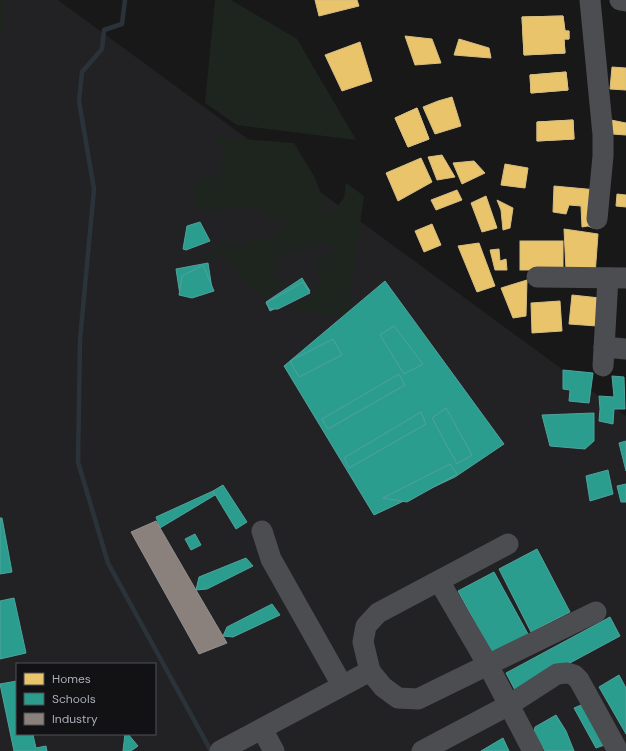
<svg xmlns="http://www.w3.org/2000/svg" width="626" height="751" font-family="'DM Sans',sans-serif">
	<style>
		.built { fill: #222224; fill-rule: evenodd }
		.green { fill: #1e251f }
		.homes { fill: #e9c46a; stroke: #d6bd82 }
		.schools { fill: #2a9d8f; stroke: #50a29c }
		.industry { fill: #8a817c; stroke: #938e8e }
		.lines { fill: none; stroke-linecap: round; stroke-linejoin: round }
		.stream { stroke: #2b333a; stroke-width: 4.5 }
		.minor { stroke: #4c4d51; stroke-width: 21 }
	</style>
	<rect width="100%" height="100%" fill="#181818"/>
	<path class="built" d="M 0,0 L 58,0 L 626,416 L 626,751 L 0,751 ZM 17,664 L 155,664 L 155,734 L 17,734 Z"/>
	<g class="green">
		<path d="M 0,0 L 5,0 L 4,24 L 0,34 Z"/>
		<path d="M 215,0 L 231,0 L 297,39 L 356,140 L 237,125 L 205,103 Z"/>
		<path d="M 204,136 L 294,143 L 315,178 L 329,216 L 344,198 L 346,183 L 364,196 L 347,317 L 289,309 L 313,296 L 321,273 L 313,263 L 333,251 L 333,245 L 329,243 L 317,244 L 280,255 L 273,271 L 282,287 L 272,294 L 261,296 C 244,283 238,276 228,257 C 218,255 215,256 208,262 L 203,256 L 219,249 L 219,243 C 225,242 232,246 239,247 L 252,239 L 262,239 L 288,227 L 257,207 L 217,209 L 209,211 L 196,207 L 196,179 L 220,176 L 224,154 L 215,138 Z"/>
	</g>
	<g class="homes">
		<path d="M 315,0 L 357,0 L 359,6 L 319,16 Z"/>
		<path d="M 563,16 L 565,31 L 569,31 L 569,39 L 564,39 L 565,53 L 524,55 L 522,17 Z"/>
		<path d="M 563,16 L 565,31 L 569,31 L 569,39 L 564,39 L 565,53 L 524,55 L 522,17 Z"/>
		<path d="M 405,36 L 432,39 L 441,63 L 415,65 Z"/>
		<path d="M 459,39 L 489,48 L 491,58 L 454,55 Z"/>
		<path d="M 360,42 L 372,81 L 342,91 L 325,55 Z"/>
		<path d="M 612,67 L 626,68 L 626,90 L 610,89 Z"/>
		<path d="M 566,72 L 568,90 L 531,93 L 530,75 Z"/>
		<path d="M 566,72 L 568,90 L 531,93 L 530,75 Z"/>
		<path d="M 452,97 L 461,126 L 435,134 L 423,107 L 438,101 Z"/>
		<path d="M 417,108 L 429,139 L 408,147 L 395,118 Z"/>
		<path d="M 417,108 L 429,139 L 408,147 L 395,118 Z"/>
		<path d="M 573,120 L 574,139 L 537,141 L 537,122 Z"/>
		<path d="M 573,120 L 574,139 L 537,141 L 537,122 Z"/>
		<path d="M 611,120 L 626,123 L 626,135 L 612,134 Z"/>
		<path d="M 442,155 L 455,177 L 437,180 L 428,157 Z"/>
		<path d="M 421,158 L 432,182 L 398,201 L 386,173 Z"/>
		<path d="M 474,161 L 485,173 L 462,184 L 453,163 Z"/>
		<path d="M 505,164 L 528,168 L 525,188 L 501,185 Z"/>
		<path d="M 554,186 L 597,190 L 593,228 L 588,226 L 582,227 L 581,206 L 569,205 L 566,214 L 553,212 Z"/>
		<path d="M 457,190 L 462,200 L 436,210 L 431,200 Z"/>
		<path d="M 617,194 L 626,195 L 626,207 L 616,206 Z"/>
		<path d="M 486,196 L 497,228 L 482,232 L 471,203 Z"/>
		<path d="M 497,200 L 513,208 L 510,228 L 503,230 L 501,210 Z"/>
		<path d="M 432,224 L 441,245 L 424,252 L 415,231 Z"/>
		<path d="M 564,229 L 598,234 L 595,275 L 566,270 Z"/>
		<rect x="520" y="241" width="43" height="29"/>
		<path d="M 479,243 L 495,286 L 477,292 L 458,246 Z"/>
		<path d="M 499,249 L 500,261 L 506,259 L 507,270 L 495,270 L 490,250 Z"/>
		<path d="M 527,280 L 526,316 L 513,318 L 501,288 Z"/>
		<path d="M 572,295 L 600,298 L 597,326 L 569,324 Z"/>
		<path d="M 560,301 L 562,331 L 532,333 L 531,303 Z"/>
	</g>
	<g class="schools">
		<path d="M 200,222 L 210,241 L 186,250 L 183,249 L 187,226 Z"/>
		<path d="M 208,263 L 212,289 L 180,295 L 176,269 Z"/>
		<path d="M 203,265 L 214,291 L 192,298 L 179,295 L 182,276 Z"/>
		<path d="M 302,278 L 310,291 L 270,311 L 266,302 Z"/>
		<path d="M 385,281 L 504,444 L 455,477 L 374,515 L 284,366 Z"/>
		<path d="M 303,282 L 310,293 L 278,309 L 270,309 L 266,303 Z"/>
		<path d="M 394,326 L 423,364 L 404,374 L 380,335 Z"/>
		<path d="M 333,339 L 342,355 L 299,377 L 290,361 Z"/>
		<path d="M 563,370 L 593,373 L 589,403 L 569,401 L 570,390 L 563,389 Z"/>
		<path d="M 399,374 L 405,385 L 328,429 L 322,419 Z"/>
		<path d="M 612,376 L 624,377 L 625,409 L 614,409 L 613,424 L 599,421 L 600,409 L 599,396 L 614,397 Z"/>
		<path d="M 446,408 L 472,455 L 457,464 L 432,418 Z"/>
		<path d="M 421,412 L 426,424 L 349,468 L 344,458 Z"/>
		<path d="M 594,413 L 594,441 L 585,449 L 550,446 L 542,415 Z"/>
		<path d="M 626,441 L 626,471 L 619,443 Z"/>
		<path d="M 450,464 L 457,474 L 407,502 L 383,498 Z"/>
		<path d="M 608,470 L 613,494 L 590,501 L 586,476 Z"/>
		<path d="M 626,484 L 626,502 L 621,502 L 617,486 Z"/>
		<path d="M 223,485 L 247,522 L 236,529 L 213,491 Z"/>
		<path d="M 213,491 L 215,495 L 160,528 L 156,517 Z"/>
		<path d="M 0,518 L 2,518 L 12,572 L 0,574 Z"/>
		<path d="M 195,534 L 201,545 L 191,550 L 185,539 Z"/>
		<path d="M 537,549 L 570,612 L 531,632 L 499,569 Z"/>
		<path d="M 246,558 L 253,566 L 207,589 L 196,590 L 199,577 Z"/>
		<path d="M 494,572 L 528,634 L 492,653 L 458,591 Z"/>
		<path d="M 14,598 L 26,653 L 0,659 L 0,601 Z"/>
		<path d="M 272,604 L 280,615 L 233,637 L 223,636 L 227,627 Z"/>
		<path d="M 610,617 L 620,636 L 516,692 L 506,673 Z"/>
		<path d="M 619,675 L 626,688 L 626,734 L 599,687 Z"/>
		<path d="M 17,681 L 17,734 L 38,734 L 33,735 L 36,748 L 46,746 L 47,751 L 14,751 L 0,684 Z"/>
		<path d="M 586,703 L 607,744 L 596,748 L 574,708 Z"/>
		<path d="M 556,715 L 566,731 L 574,751 L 545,751 L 534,732 L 535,727 Z"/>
		<path d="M 125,734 L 128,734 L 138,746 L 131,751 L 123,751 Z"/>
		<path d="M 503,738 L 509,751 L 481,751 Z"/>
	</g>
	<path class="industry" d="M 156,521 L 196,590 L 227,643 L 199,654 L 131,532 Z"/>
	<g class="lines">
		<path class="stream" d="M 125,0 L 122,24 L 104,30 L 102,49 L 82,72 L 79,101 L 94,189 L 80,340 L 78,462 L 108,563 L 211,751"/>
		<g class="minor">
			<path d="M 590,0 L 603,135 L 603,156 L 597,219"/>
			<path d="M 620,0 L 626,1"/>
			<path d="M 537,277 L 626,278"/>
			<path d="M 604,347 L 626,349"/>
			<path d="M 603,366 L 608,278"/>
			<path d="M 262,531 L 271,559 L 342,685"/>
			<path d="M 508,544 L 378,613 L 366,626 L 363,642 L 370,671 L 383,687 L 398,698 L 418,699 L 596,612"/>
			<path d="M 439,581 L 488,665 L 533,751"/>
			<path d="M 262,729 L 274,751"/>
			<path d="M 220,751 L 370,671"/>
			<path d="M 422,751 L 509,705 L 557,674 L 567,673 L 574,675 L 579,680 L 618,751"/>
		</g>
	</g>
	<rect x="16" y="663" width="140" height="72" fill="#121214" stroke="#4e5056"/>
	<rect x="24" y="673" width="20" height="12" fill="#e9c46a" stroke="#4e5056"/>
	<text x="52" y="683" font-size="12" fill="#a9aeb9">Homes</text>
	<rect x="24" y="693" width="20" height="12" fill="#2a9d8f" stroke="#4e5056"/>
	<text x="52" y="703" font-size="12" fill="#a9aeb9">Schools</text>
	<rect x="24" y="713" width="20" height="12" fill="#8a817c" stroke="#4e5056"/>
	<text x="52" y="723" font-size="12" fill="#a9aeb9">Industry</text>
</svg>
